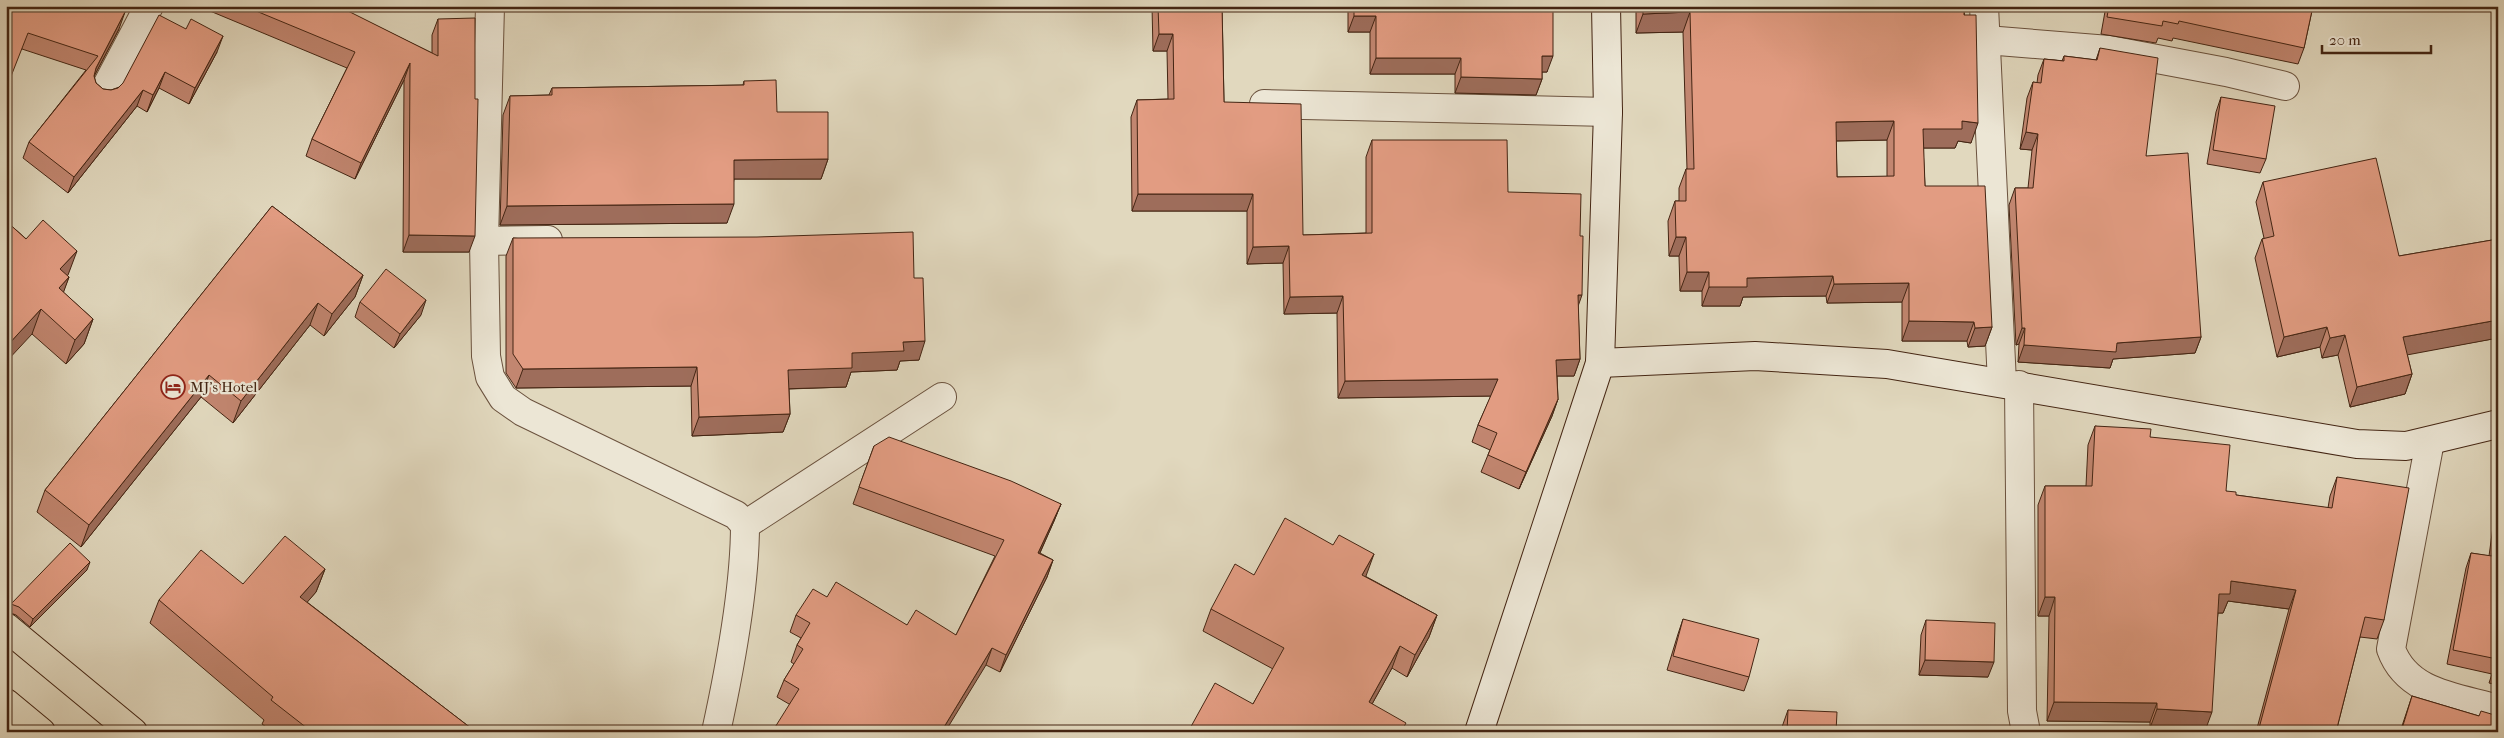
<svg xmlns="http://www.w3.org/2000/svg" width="2504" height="738" font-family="'IM FELL French Canon',serif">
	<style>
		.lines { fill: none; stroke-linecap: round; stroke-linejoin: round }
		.street-casing { stroke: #6b523e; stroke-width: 30 }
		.secondary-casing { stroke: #442513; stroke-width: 30 }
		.highway-casing { stroke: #442513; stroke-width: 30 }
		.street { stroke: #ece6d5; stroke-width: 28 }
		.secondary { stroke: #ece6d5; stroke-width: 28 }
		.highway { stroke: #e1d8be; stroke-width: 28 }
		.wall { fill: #c28670; stroke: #442513; fill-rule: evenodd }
		.shaded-wall { fill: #9e6d5b; stroke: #442513 }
		.building { fill: #e29c82; stroke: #442513; fill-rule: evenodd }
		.labels { text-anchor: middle; stroke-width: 4.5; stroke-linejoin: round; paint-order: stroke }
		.poi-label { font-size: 15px; fill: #442513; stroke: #ece6d5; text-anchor: start }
	</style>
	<rect width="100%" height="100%" fill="#e1d8be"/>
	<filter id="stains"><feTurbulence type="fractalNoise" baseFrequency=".004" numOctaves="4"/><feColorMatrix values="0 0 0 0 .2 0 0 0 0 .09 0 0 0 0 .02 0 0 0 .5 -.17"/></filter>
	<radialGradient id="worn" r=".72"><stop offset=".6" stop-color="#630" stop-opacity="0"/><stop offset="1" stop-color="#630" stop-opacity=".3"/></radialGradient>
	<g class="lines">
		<g class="street-casing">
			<g id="street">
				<path d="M 490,6 L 484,241 L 486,356 L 490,377 L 503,398 L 523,412 L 736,515 L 745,525 C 745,590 730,668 716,732"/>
				<path d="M 1984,6 L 2002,383"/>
				<path d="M 1986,40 L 2109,50 L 2226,72 L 2285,86"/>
				<path d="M 104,91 L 149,6"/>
				<path d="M 1264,104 L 1608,112"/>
				<path d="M 484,241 L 548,240"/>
				<path d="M 2019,385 L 2022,711 L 2026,732"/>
				<path d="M 2430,441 L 2391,649 C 2407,694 2457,697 2498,709"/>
				<path d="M 745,525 L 942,397"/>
			</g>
		</g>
		<g class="secondary-casing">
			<g id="secondary">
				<path d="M 1600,363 L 1755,356 L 1887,364 L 2357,444 L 2406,446 L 2498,424"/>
				<path d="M 1479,732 L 1600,363 L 1608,112 L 1606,6"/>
			</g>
		</g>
		<g class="highway-casing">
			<g id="highway">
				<path d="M 6,627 L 133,732"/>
				<path d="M 6,703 L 41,732"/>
			</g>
		</g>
		<use href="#street" class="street"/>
		<use href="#secondary" class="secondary"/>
		<use href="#highway" class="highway"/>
	</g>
	<g class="wall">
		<path d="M 6,6 L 119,29 L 94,76 L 96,83 L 103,89 L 111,90 L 217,52 L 189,104 L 159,88 L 147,112 L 137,106 L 68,193 L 23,158 L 29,142 L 86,70 L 22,49 Z"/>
		<path d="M 212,6 L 336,6 L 432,53 L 432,35 L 438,19 L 469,252 L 403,252 L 404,80 L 355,179 L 306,156 L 312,139 L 347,68 L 210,11 Z"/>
		<path d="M 1152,6 L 1222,6 L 1224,102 L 1303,235 L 1366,233 L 1366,157 L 1372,140 L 1508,192 L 1578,305 L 1580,359 L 1574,376 L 1557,376 L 1558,399 L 1552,416 L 1519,489 L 1481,472 L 1490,450 L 1472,442 L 1478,425 L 1491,396 L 1338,398 L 1337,313 L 1284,314 L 1283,263 L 1247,264 L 1247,211 L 1132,211 L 1131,117 L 1137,100 L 1168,99 L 1167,51 L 1153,51 Z"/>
		<path d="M 1285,6 L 1553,6 L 1547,72 L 1542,72 L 1542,79 L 1536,95 L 1455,93 L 1455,74 L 1370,74 L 1370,32 L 1348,32 L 1348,8 L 1285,8 Z"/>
		<path d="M 1636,6 L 1964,6 L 1971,143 L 1958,141 L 1955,148 L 1923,148 L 1925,186 L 1992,327 L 1985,346 L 1968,347 L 1967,341 L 1902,341 L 1902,302 L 1827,303 L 1826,296 L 1743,297 L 1740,306 L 1702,306 L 1702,291 L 1680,291 L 1679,256 L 1669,256 L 1668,221 L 1675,201 L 1679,201 L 1679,188 L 1686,169 L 1687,169 L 1683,32 L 1636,33 ZM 1887,140 L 1887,177 L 1837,177 L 1836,141 Z"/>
		<path d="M 2106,6 L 2313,6 L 2304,48 L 2298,64 L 2173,38 L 2172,41 L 2158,38 L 2156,43 L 2101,34 Z"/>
		<path d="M 2100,48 L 2146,156 L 2201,337 L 2195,353 L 2113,359 L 2110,368 L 2018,362 L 2019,344 L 2016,345 L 2009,205 L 2015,188 L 2028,188 L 2032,150 L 2020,149 L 2027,98 L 2033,82 L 2037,83 L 2038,75 L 2044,59 L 2062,61 L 2064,56 L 2096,60 Z"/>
		<path d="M 744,81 L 777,112 L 828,159 L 821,179 L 734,179 L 727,223 L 500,225 L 503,115 L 510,96 L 549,95 L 552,88 L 743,85 Z"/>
		<path d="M 2221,97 L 2266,159 L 2260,173 L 2207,164 L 2216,112 Z"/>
		<path d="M 2263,182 L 2399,256 L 2498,239 L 2498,338 L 2407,354 L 2412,374 L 2405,394 L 2350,407 L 2338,355 L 2322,358 L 2320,347 L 2277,357 L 2255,258 L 2262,239 L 2264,238 L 2256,202 Z"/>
		<path d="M 272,206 L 363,275 L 355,297 L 324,336 L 310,325 L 233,423 L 201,397 L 81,547 L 37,512 L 45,490 Z"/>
		<path d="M 6,221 L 69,277 L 63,292 L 93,319 L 84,344 L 66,364 L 32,334 Z"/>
		<path d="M 513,238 L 914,278 L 919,360 L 900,361 L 897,370 L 851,372 L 846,387 L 789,389 L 790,414 L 783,432 L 692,436 L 691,386 L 516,388 L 506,373 L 506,256 Z"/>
		<path d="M 360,302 L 421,315 L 394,348 L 355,317 Z"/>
		<path d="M 2095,426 L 2150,437 L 2226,491 L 2236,495 L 2328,508 L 2330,496 L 2337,477 L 2384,620 L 2377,639 L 2360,637 L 2336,732 L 2256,732 L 2289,609 L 2228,601 L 2223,613 L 2218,613 L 2205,731 L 2150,728 L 2150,722 L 2047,721 L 2049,616 L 2038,616 L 2038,505 L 2045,486 L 2086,486 L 2088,445 Z"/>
		<path d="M 874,446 L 1061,504 L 1054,521 L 1040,553 L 1053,560 L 1047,577 L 1000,672 L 986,665 L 789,704 L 777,697 L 784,680 L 794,664 L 791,662 L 797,645 L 801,638 L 790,632 L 796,615 L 827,597 L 907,625 L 956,635 L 995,556 L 853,504 Z"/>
		<path d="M 2498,510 L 2498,685 L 2489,683 L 2492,674 L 2447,664 L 2466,568 L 2471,553 L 2489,556 L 2494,519 Z"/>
		<path d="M 325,569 L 316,592 L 307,602 L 476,732 L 273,732 L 262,724 L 264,720 L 150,623 L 159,600 Z"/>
		<path d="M 87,570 L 30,627 L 16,615 L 8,612 L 11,604 Z"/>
		<path d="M 1254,575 L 1365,576 L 1437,615 L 1429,637 L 1407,677 L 1392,668 L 1372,704 L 1253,704 L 1273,669 L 1203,631 L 1211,609 Z"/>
		<path d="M 1683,619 L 1749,677 L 1744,691 L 1667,670 L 1678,634 Z"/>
		<path d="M 1926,620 L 1988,677 L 1919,675 L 1921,635 Z"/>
		<path d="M 2412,696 L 2479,716 L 2498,732 L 2400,732 Z"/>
		<path d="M 1788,710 L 1836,732 L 1782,732 L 1782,727 Z"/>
	</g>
	<g class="shaded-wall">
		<path d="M 1286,6 L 1349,6 L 1348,8 L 1285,8 Z"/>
		<path d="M 125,12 L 119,29 L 90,84 L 96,68 Z"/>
		<path d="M 1690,12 L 1683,32 L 1636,33 L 1643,14 Z"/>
		<path d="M 1354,16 L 1376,16 L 1370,32 L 1348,32 Z"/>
		<path d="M 1159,34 L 1173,34 L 1167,51 L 1153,51 Z"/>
		<path d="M 223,36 L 217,52 L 189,104 L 195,88 Z"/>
		<path d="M 1542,56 L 1553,56 L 1547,72 L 1536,72 Z"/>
		<path d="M 1376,58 L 1461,58 L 1455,74 L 1370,74 Z"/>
		<path d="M 410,63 L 404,80 L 355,179 L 361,163 Z"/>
		<path d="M 165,72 L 159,88 L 147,112 L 153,95 Z"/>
		<path d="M 1461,77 L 1542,79 L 1536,95 L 1455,93 Z"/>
		<path d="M 143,90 L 137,106 L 68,193 L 74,177 Z"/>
		<path d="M 1894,121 L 1887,140 L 1829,141 L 1836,122 Z"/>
		<path d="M 1962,121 L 1978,123 L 1971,143 L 1958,141 L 1955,148 L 1916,148 L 1923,129 Z"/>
		<path d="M 2026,132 L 2038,134 L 2032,150 L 2020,149 Z"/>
		<path d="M 828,159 L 821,179 L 727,179 L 734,160 Z"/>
		<path d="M 1138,194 L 1253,194 L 1247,211 L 1132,211 Z"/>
		<path d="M 734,204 L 727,223 L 500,225 L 507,206 Z"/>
		<path d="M 409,235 L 475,236 L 469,252 L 403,252 Z"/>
		<path d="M 1676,237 L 1686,237 L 1679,256 L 1669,256 Z"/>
		<path d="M 1289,246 L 1283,263 L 1247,264 L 1253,247 Z"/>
		<path d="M 77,251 L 68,275 L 51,294 L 60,269 Z"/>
		<path d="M 1687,272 L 1709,272 L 1702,291 L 1680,291 Z"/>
		<path d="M 363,275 L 355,297 L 324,336 L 332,314 Z"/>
		<path d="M 1833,276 L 1826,296 L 1743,297 L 1740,306 L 1702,306 L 1709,287 L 1747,278 Z"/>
		<path d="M 69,277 L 60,302 L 59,288 Z"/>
		<path d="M 1909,283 L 1902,302 L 1827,303 L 1834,284 Z"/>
		<path d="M 1578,295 L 1582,295 L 1576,312 Z"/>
		<path d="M 1343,296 L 1337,313 L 1284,314 L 1290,297 Z"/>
		<path d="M 426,300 L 421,315 L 394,348 L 400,334 Z"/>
		<path d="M 318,303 L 310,325 L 233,423 L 241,401 Z"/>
		<path d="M 41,309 L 32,334 L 6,362 L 6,347 Z"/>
		<path d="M 93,319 L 84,344 L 66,364 L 75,340 Z"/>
		<path d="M 2498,320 L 2498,338 L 2396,357 L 2403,337 Z"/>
		<path d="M 1909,321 L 1974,322 L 1967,341 L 1902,341 Z"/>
		<path d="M 1992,327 L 1985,346 L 1968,347 L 1975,328 Z"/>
		<path d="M 2327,327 L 2320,347 L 2277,357 L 2284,337 Z"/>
		<path d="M 2022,328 L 2025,328 L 2019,344 L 2016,345 Z"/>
		<path d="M 2345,335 L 2338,355 L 2322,358 L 2330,338 Z"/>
		<path d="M 2201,337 L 2195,353 L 2113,359 L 2110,368 L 2018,362 L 2024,345 L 2117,343 Z"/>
		<path d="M 925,341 L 919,360 L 900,361 L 897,370 L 851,372 L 846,387 L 781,389 L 788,370 L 852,353 L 903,342 Z"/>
		<path d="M 1580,359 L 1574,376 L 1550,376 L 1556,360 Z"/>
		<path d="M 697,367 L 691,386 L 516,388 L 523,369 Z"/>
		<path d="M 2412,374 L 2405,394 L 2350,407 L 2357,387 Z"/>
		<path d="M 209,375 L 201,397 L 81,547 L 89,525 Z"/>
		<path d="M 1498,379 L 1492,396 L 1338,398 L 1345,381 Z"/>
		<path d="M 1558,399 L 1552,416 L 1519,489 L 1526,472 Z"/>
		<path d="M 790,414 L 783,432 L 692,436 L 699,417 Z"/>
		<path d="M 1061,504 L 1054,521 L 1032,570 L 1038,553 Z"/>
		<path d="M 1374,554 L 1366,576 L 1354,596 L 1362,575 Z"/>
		<path d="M 1053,560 L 1047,577 L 1000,672 L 1006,655 Z"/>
		<path d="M 90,562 L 87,570 L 30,627 L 33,619 Z"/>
		<path d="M 325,569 L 316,592 L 292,620 L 300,597 Z"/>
		<path d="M 2231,581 L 2296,590 L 2289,609 L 2228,601 L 2223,613 L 2212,613 L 2219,594 Z"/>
		<path d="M 2045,597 L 2055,597 L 2049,616 L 2038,616 Z"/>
		<path d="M 1437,615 L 1429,637 L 1407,677 L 1415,655 Z"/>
		<path d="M 1400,646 L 1392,668 L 1361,724 L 1369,702 Z"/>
		<path d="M 992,648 L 986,665 L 945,732 L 941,732 Z"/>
		<path d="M 1925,660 L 1994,662 L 1988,677 L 1919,675 Z"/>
		<path d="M 2054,702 L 2157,703 L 2150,722 L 2047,721 Z"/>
		<path d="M 2157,709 L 2212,712 L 2205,731 L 2150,728 Z"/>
	</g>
	<g class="building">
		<path d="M 6,6 L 107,6 L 125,12 L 96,68 L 94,76 L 96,83 L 103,89 L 111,90 L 118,88 L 123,83 L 159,15 L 186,29 L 191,19 L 223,36 L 195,88 L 165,72 L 153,95 L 143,90 L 74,177 L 29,142 L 98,56 L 28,33 L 6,89 Z"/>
		<path d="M 244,6 L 336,6 L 350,12 L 438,56 L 438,19 L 475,18 L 475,99 L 478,99 L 475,236 L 409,235 L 410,63 L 361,163 L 312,139 L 355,52 Z"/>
		<path d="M 1158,6 L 1222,6 L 1224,102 L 1301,104 L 1303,235 L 1372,233 L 1372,140 L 1507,140 L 1508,192 L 1581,194 L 1580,236 L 1583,236 L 1582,295 L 1578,295 L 1580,359 L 1556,360 L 1558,399 L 1526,472 L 1488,455 L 1497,433 L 1478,425 L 1498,379 L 1345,381 L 1343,296 L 1290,297 L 1289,246 L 1253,247 L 1253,194 L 1138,194 L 1137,100 L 1174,99 L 1173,34 L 1159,34 Z"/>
		<path d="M 1354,6 L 1553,6 L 1553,56 L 1542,56 L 1542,79 L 1461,77 L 1461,58 L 1376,58 L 1376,16 L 1354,16 Z"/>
		<path d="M 1643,6 L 1964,6 L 1964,15 L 1976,15 L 1978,123 L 1962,121 L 1962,129 L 1923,129 L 1925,186 L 1985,186 L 1992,327 L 1975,328 L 1974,322 L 1909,321 L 1909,283 L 1834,284 L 1833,276 L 1747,278 L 1747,287 L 1709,287 L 1709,272 L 1687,272 L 1686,237 L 1676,237 L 1675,201 L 1686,201 L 1686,169 L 1694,169 L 1690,12 L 1643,14 ZM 1894,121 L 1894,176 L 1837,177 L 1836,122 Z"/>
		<path d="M 2109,6 L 2313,6 L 2304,48 L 2179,21 L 2178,24 L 2163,21 L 2162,26 L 2107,17 Z"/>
		<path d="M 2100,48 L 2158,58 L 2146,156 L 2188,153 L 2201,337 L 2117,343 L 2116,352 L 2024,345 L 2025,328 L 2022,328 L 2015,188 L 2033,188 L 2038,134 L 2026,132 L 2033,82 L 2041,83 L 2044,59 L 2064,61 L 2064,56 L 2097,60 Z"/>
		<path d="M 776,80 L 777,112 L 828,112 L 828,159 L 734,160 L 734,204 L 507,206 L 510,96 L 552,95 L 552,88 L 744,85 L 744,81 Z"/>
		<path d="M 2221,97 L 2275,106 L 2266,159 L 2213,150 Z"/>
		<path d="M 2376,158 L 2399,256 L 2498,239 L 2498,320 L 2403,337 L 2412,374 L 2357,387 L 2345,335 L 2330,338 L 2327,327 L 2284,337 L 2262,239 L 2274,236 L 2263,182 Z"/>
		<path d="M 272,206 L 363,275 L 332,314 L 318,303 L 241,401 L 209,375 L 89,525 L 45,490 Z"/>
		<path d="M 43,220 L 77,251 L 60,269 L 69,277 L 59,288 L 93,319 L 75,340 L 41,309 L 6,347 L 6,221 L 26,239 Z"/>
		<path d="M 913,232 L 914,278 L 923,278 L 925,341 L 903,342 L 904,351 L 852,353 L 852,368 L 788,370 L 790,414 L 699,417 L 697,367 L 523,369 L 513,354 L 513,238 L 757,237 Z"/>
		<path d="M 386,269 L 426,300 L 400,334 L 360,302 Z"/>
		<path d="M 2095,426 L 2151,429 L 2150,437 L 2230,445 L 2226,491 L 2236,492 L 2236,495 L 2332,508 L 2337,477 L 2409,488 L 2384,620 L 2365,617 L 2336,732 L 2258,732 L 2296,590 L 2231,581 L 2230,594 L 2219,594 L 2212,712 L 2157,709 L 2157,703 L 2054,702 L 2055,597 L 2045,597 L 2045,486 L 2092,486 Z"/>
		<path d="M 889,437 L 1011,481 L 1061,504 L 1038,553 L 1053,560 L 1006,655 L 992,648 L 941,732 L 772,732 L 799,689 L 784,680 L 803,649 L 797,645 L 810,623 L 796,615 L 813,589 L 827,597 L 836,582 L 907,625 L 916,610 L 956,635 L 1004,540 L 859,487 L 874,446 Z"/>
		<path d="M 2498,517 L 2498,669 L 2494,668 L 2497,659 L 2453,650 L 2471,553 L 2492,556 Z"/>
		<path d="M 1285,518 L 1333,545 L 1339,535 L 1374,554 L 1362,575 L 1437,615 L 1415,655 L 1400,646 L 1369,702 L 1406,723 L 1401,732 L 1188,732 L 1215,683 L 1253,704 L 1284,648 L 1211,609 L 1235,564 L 1254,575 Z"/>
		<path d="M 285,536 L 325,569 L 300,597 L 476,732 L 312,732 L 271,700 L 273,697 L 159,600 L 201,550 L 243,584 Z"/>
		<path d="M 70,543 L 90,562 L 33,619 L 19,607 L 11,604 Z"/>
		<path d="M 1683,619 L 1759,639 L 1749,677 L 1673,656 Z"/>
		<path d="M 1926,620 L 1995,623 L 1994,662 L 1925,660 Z"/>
		<path d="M 2412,696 L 2479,716 L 2481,711 L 2498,716 L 2498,732 L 2401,732 Z"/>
		<path d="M 1788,710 L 1837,712 L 1836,732 L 1787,732 Z"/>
	</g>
	<defs>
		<g id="hotel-ring" transform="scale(1.25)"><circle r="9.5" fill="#ece6d5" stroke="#8f2418" stroke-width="1.5"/><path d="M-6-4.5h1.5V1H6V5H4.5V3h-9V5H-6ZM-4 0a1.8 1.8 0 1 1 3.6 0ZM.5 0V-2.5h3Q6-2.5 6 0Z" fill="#8f2418"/></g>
	</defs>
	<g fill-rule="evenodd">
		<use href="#hotel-ring" x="173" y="387"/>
	</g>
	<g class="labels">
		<g class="poi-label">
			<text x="190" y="392">MJ's Hotel</text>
		</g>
	</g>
	<rect width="2504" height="738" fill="none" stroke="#e1d8be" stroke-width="25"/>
	<rect x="8" y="8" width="2489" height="723" fill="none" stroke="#442513" stroke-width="2.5"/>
	<rect x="12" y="12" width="2479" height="713" fill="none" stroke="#442513"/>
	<path d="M2322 45v8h109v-8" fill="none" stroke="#442513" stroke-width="2.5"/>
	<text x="2329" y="45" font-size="15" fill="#442513" stroke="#ece6d5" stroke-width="4" paint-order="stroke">20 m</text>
	<rect width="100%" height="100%" filter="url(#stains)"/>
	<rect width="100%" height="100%" fill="url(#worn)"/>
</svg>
